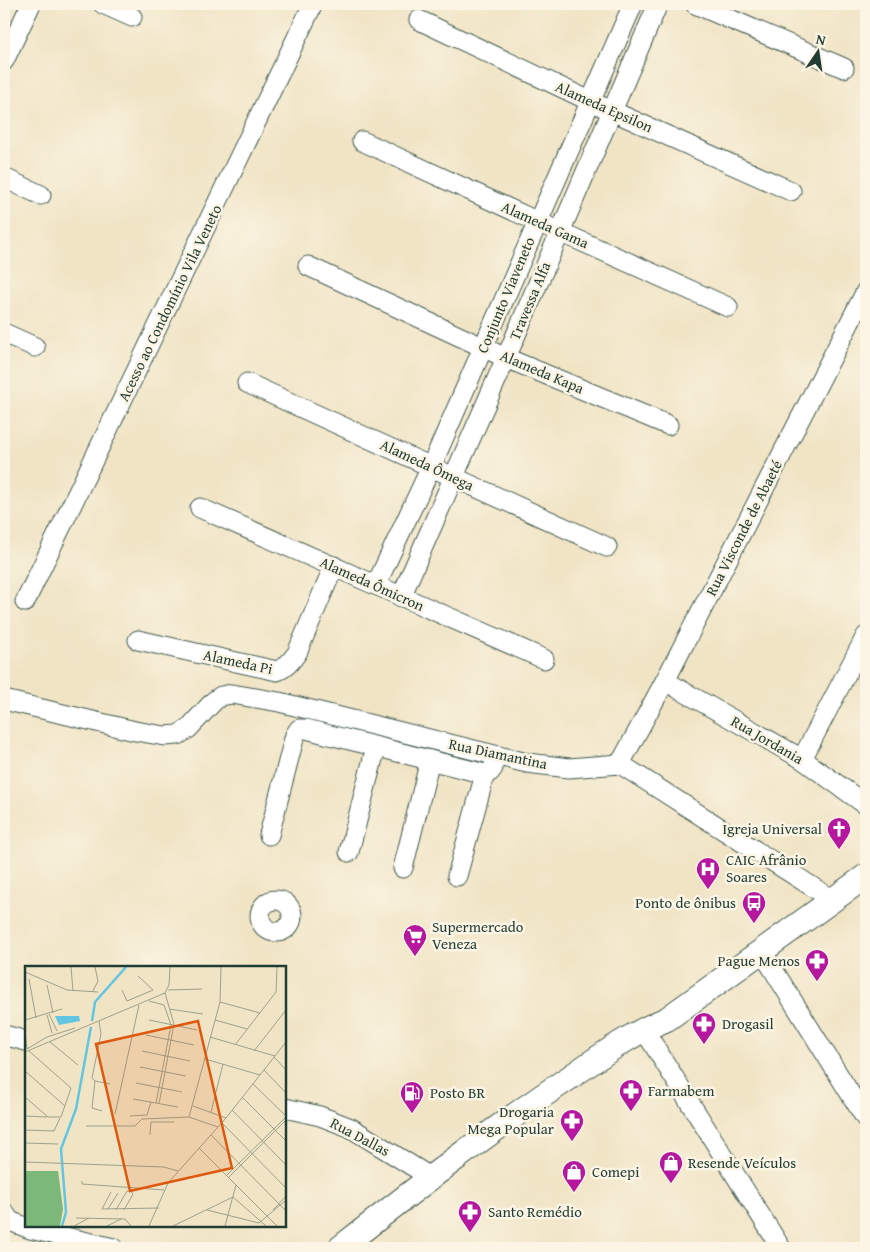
<svg xmlns="http://www.w3.org/2000/svg" width="870" height="1252" font-family="'Gentium Book Plus',serif">
	<style>
		.lines { fill: none; stroke-linecap: round; stroke-linejoin: round }
		.minor-casing { stroke: #3e564a; stroke-width: 21 }
		.major-casing { stroke: #3e564a; stroke-width: 26 }
		.minor { stroke: #fff; stroke-width: 19 }
		.major { stroke: #fff; stroke-width: 24 }
		.labels { text-anchor: middle; stroke-width: 5; stroke-linejoin: round; paint-order: stroke }
		.street-label { font-size: 15px; fill: #1f3d34; stroke: #fcf5e5 }
		.poi-label { font-size: 15px; fill: #1f3d34; stroke: #fcf5e5; text-anchor: start }
		.inset-river { fill: none; stroke: #62c5e1; stroke-width: 2.5 }
		.inset-road { fill: none; stroke: #9ca18b; stroke-width: 1 }
		.view { fill: #de580e; fill-opacity: 0.15; stroke: #de580e; stroke-width: 2.5 }
		.inset-edge { fill: none; stroke: #1f3d34; stroke-width: 2.5 }
	</style>
	<rect width="100%" height="100%" fill="#fcf5e5"/>
	<filter id="ink" filterUnits="userSpaceOnUse"><feTurbulence type="fractalNoise" baseFrequency=".02" numOctaves="2"/><feDisplacementMap in="SourceGraphic" scale="10" xChannelSelector="R" yChannelSelector="G"/><feConvolveMatrix kernelMatrix="1 2 1 2 8 2 1 2 1" color-interpolation-filters="sRGB"/></filter>
	<filter id="wash" filterUnits="userSpaceOnUse"><feTurbulence type="fractalNoise" baseFrequency=".0096" numOctaves="4" result="noise"/><feDisplacementMap in="SourceGraphic" scale="20" xChannelSelector="R" yChannelSelector="G"/><feGaussianBlur stdDeviation="1.12" result="paint"/><feColorMatrix in="noise" values="0 0 0 0 0 0 0 0 0 0 0 0 0 0 0 0 0 1.4 0 .05"/><feComposite in="paint" operator="in"/></filter>
	<g filter="url(#wash)">
		<rect width="100%" height="100%" fill="#f0e4c5"/>
	</g>
	<g filter="url(#ink)">
		<g class="lines">
			<g class="minor-casing">
				<g id="minor">
					<path d="M 103,4 L 132,17"/>
					<path d="M 695,4 L 844,68"/>
					<path d="M 419,20 L 592,102 L 791,191"/>
					<path d="M 4,61 L 31,4"/>
					<path d="M 362,141 L 538,222 L 728,307"/>
					<path d="M 4,178 L 41,195"/>
					<path d="M 308,266 L 506,358 L 668,425"/>
					<path d="M 4,333 L 35,347"/>
					<path d="M 247,383 L 607,547"/>
					<path d="M 200,508 C 315,558 429,609 544,659"/>
					<path d="M 376,585 L 431,467 L 633,4"/>
					<path d="M 401,597 L 506,358 L 658,4"/>
					<path d="M 25,602 L 313,4"/>
					<path d="M 138,640 L 277,671 C 286,668 292,660 297,653 L 334,566"/>
					<path d="M 665,681 L 802,759 L 866,805"/>
					<path d="M 4,700 L 135,731 L 165,736 L 178,735 L 188,729 L 214,701 L 221,696 L 232,694 L 279,702 L 527,763 L 569,768 L 620,764 L 833,900"/>
					<path d="M 802,759 L 866,636"/>
					<path d="M 620,764 L 665,681 L 866,291"/>
					<path d="M 269,835 L 295,735 L 299,729 L 306,729 L 485,774"/>
					<path d="M 349,852 L 376,747"/>
					<path d="M 403,868 L 430,760"/>
					<path d="M 457,876 L 485,774 L 490,772 L 493,768"/>
					<circle cx="276" cy="916" r="16"/>
					<path d="M 761,950 L 866,1119"/>
					<path d="M 643,1028 L 781,1248"/>
					<path d="M 4,1035 L 26,1041"/>
					<path d="M 285,1108 L 320,1116 L 351,1128 L 430,1177"/>
					<path d="M 4,1212 L 10,1221 L 30,1229 L 114,1248"/>
				</g>
			</g>
			<g class="major-casing">
				<path id="major" d="M 340,1248 C 414,1190 488,1132 566,1080 C 598,1058 630,1034 667,1019 L 866,876"/>
			</g>
			<use href="#minor" class="minor"/>
			<use href="#major" class="major"/>
		</g>
	</g>
	<defs>
		<g id="church-pin" transform="scale(1.25)"><path d="M0 17L-7.5 6A9.5 9.5 0 1 1 7.5 6Z" fill="#b5179e" stroke="#fcf5e5"/><path d="M-1.2-6h2.4v3.5h3.3v2.4h-3.3V6h-2.4V-.1h-3.3v-2.4h3.3Z" fill="#fff"/></g>
		<g id="hospital-pin" transform="scale(1.25)"><path d="M0 17L-7.5 6A9.5 9.5 0 1 1 7.5 6Z" fill="#b5179e" stroke="#fcf5e5"/><path d="M-5-5h3v3.5h4V-5h3V5h-3V1.5h-4V5h-3Z" fill="#fff"/></g>
		<g id="bus-pin" transform="scale(1.25)"><path d="M0 17L-7.5 6A9.5 9.5 0 1 1 7.5 6Z" fill="#b5179e" stroke="#fcf5e5"/><path d="M-5-6H5V4H4V6H2V4H-2V6H-4V4H-5ZM-3.5-4V0h7V-4ZM-3.5 1.2v1.5H-2V1.2ZM2 1.2v1.5H3.5V1.2Z" fill="#fff"/></g>
		<g id="supermarket-pin" transform="scale(1.25)"><path d="M0 17L-7.5 6A9.5 9.5 0 1 1 7.5 6Z" fill="#b5179e" stroke="#fcf5e5"/><path d="M-6-5.5h2.5l.6 2H6L4.5 2H-2.5L-4.4-4H-6ZM-1.5 3.2a1.3 1.3 0 1 0 .1 0ZM3 3.2a1.3 1.3 0 1 0 .1 0Z" fill="#fff"/></g>
		<g id="pharmacy-pin" transform="scale(1.25)"><path d="M0 17L-7.5 6A9.5 9.5 0 1 1 7.5 6Z" fill="#b5179e" stroke="#fcf5e5"/><path d="M-2-6h4v4h4v4h-4v4h-4v-4h-4v-4h4Z" fill="#fff"/></g>
		<g id="fuel-pin" transform="scale(1.25)"><path d="M0 17L-7.5 6A9.5 9.5 0 1 1 7.5 6Z" fill="#b5179e" stroke="#fcf5e5"/><path d="M-5.5-6h7V0h2V4h1.3V-2.5L3-4.5l.8-.8L6-3V5H2.5V1h-1V6h-7ZM-4.2-4.7v3.2H.2V-4.7Z" fill="#fff"/></g>
		<g id="shop-pin" transform="scale(1.25)"><path d="M0 17L-7.5 6A9.5 9.5 0 1 1 7.5 6Z" fill="#b5179e" stroke="#fcf5e5"/><path d="M-5-2.5h2.3a2.7 3.5 0 0 1 5.4 0H5L5.5 6h-11ZM-1.5-2.5h3a1.5 2.3 0 0 0-3 0Z" fill="#fff"/></g>
	</defs>
	<g fill-rule="evenodd">
		<use href="#church-pin" x="839" y="829"/>
		<use href="#hospital-pin" x="708" y="869"/>
		<use href="#bus-pin" x="754" y="903"/>
		<use href="#supermarket-pin" x="415" y="936"/>
		<use href="#pharmacy-pin" x="817" y="961"/>
		<use href="#pharmacy-pin" x="704" y="1024"/>
		<use href="#pharmacy-pin" x="631" y="1091"/>
		<use href="#fuel-pin" x="412" y="1093"/>
		<use href="#pharmacy-pin" x="572" y="1121"/>
		<use href="#shop-pin" x="671" y="1163"/>
		<use href="#shop-pin" x="574" y="1172"/>
		<use href="#pharmacy-pin" x="470" y="1212"/>
	</g>
	<g class="labels">
		<g class="street-label">
			<text transform="translate(604 107) rotate(24)" y="5">Alameda Epsilon</text>
			<text transform="translate(545 225) rotate(24)" y="5">Alameda Gama</text>
			<text transform="translate(506 295) rotate(-67)" y="5">Conjunto Viaveneto</text>
			<text transform="translate(530 301) rotate(-67)" y="5">Travessa Alfa</text>
			<text transform="translate(170 303) rotate(-64)" y="5">Acesso ao Condomínio Vila Veneto</text>
			<text transform="translate(542 372) rotate(23)" y="5">Alameda Kapa</text>
			<text transform="translate(427 465) rotate(25)" y="5">Alameda Ômega</text>
			<text transform="translate(744 528) rotate(-63)" y="5">Rua Visconde de Abaeté</text>
			<text transform="translate(372 584) rotate(24)" y="5">Alameda Ômicron</text>
			<text transform="translate(238 662) rotate(12)" y="5">Alameda Pi</text>
			<text transform="translate(767 740) rotate(30)" y="5">Rua Jordania</text>
			<text transform="translate(498 754) rotate(12)" y="5">Rua Diamantina</text>
			<text transform="translate(360 1137) rotate(28)" y="5">Rua Dallas</text>
		</g>
		<g class="poi-label">
			<text x="822" y="834" text-anchor="end">Igreja Universal</text>
			<text x="726" y="865">CAIC Afrânio<tspan x="726" dy="17">Soares</tspan></text>
			<text x="736" y="908" text-anchor="end">Ponto de ônibus</text>
			<text x="432" y="932">Supermercado<tspan x="432" dy="17">Veneza</tspan></text>
			<text x="800" y="966" text-anchor="end">Pague Menos</text>
			<text x="722" y="1029">Drogasil</text>
			<text x="648" y="1096">Farmabem</text>
			<text x="430" y="1098">Posto BR</text>
			<text x="554" y="1117" text-anchor="end">Drogaria<tspan x="554" dy="17">Mega Popular</tspan></text>
			<text x="688" y="1168">Resende Veículos</text>
			<text x="592" y="1177">Comepi</text>
			<text x="488" y="1217">Santo Remédio</text>
		</g>
	</g>
	<g transform="translate(25 966)">
		<rect width="261" height="261" fill="#f0e4c5"/>
		<path d="M 0,205 L 33,205 L 38,243 L 35,260 L 0,260 Z" fill="#7bb879"/>
		<path d="M 30,50 L 54,50 L 55,55 L 34,59 Z" fill="#62c5e1"/>
		<path class="inset-river" d="M 67,55 L 70,36 L 101,1M 37,260 L 41,246 L 36,183 L 51,143 L 66,61"/>
		<path class="inset-road" d="M 46,1 L 48,25M 0,6 L 42,24 L 73,26M 4,13 L 11,52M 22,19 L 28,47M 97,24 L 102,35 L 128,24 L 113,10M 143,24 L 177,23M 68,25 L 73,15 L 70,1M 124,35 L 139,39 L 146,59 L 131,137M 195,36 L 235,47M 144,43 L 178,48M 24,48 L 32,65M 22,49 L 27,67M 0,54 L 37,43M 124,54 L 172,64M 190,54 L 222,63M 74,55 L 76,68 L 67,112 L 70,115 L 67,142 L 77,145M 0,65 L 2,83M 121,69 L 169,79M 185,71 L 250,90M 25,76 L 53,99M 210,79 L 251,26 L 252,1M 2,83 L 22,71 L 50,62M 117,85 L 165,95M 229,85 L 261,44M 0,86 L 140,27 L 144,19 L 145,1M 249,91 L 261,104M 180,93 L 235,109M 115,101 L 161,110M 239,104 L 261,127M 0,105 L 40,140M 70,115 L 85,118M 111,117 L 157,126M 228,118 L 261,150M 0,131 L 23,151 L 36,151 L 46,122 L 4,85M 217,131 L 261,175M 108,133 L 153,141M 134,138 L 149,58 L 140,27M 168,140 L 201,152M 207,144 L 261,199M 186,146 L 198,98M 90,148 L 114,39M 0,150 L 22,151M 105,150 L 122,149 L 126,136M 164,151 L 195,36 L 196,1M 197,157 L 261,222M 61,160 L 110,160 L 117,153 L 164,151 L 193,161M 0,164 L 29,165 L 35,152M 125,169 L 126,156 L 149,156M 186,169 L 261,245M 0,177 L 33,178M 174,182 L 252,260M 0,196 L 139,201 L 153,205M 202,209 L 261,151M 204,211 L 261,154M 57,215 L 57,218 L 139,224M 86,226 L 77,243 L 134,242M 208,231 L 241,260M 83,243 L 93,227M 91,244 L 102,225 L 106,225 L 108,228 L 99,244M 182,244 L 234,257 L 261,234M 248,244 L 261,230M 51,252 L 100,253 L 106,260M 49,260 L 64,252M 82,260 L 96,253M 124,260 L 143,217 L 201,152 L 261,76M 148,260 L 208,231M 200,260 L 211,219"/>
		<path class="view" d="M 173,55 L 207,202 L 105,225 L 71,78 Z"/>
		<rect width="261" height="261" class="inset-edge"/>
	</g>
	<rect width="870" height="1252" fill="none" stroke="#fcf5e5" stroke-width="20"/>
	<g transform="translate(818 52) rotate(13)" stroke="#fcf5e5" stroke-width="4" paint-order="stroke">
	<path d="M0-4L9 19L0 12L-9 19Z" fill="#1f3d34"/>
	<text y="-8" font-size="14" font-weight="bold" text-anchor="middle" fill="#1f3d34">N</text>
	</g>
</svg>
